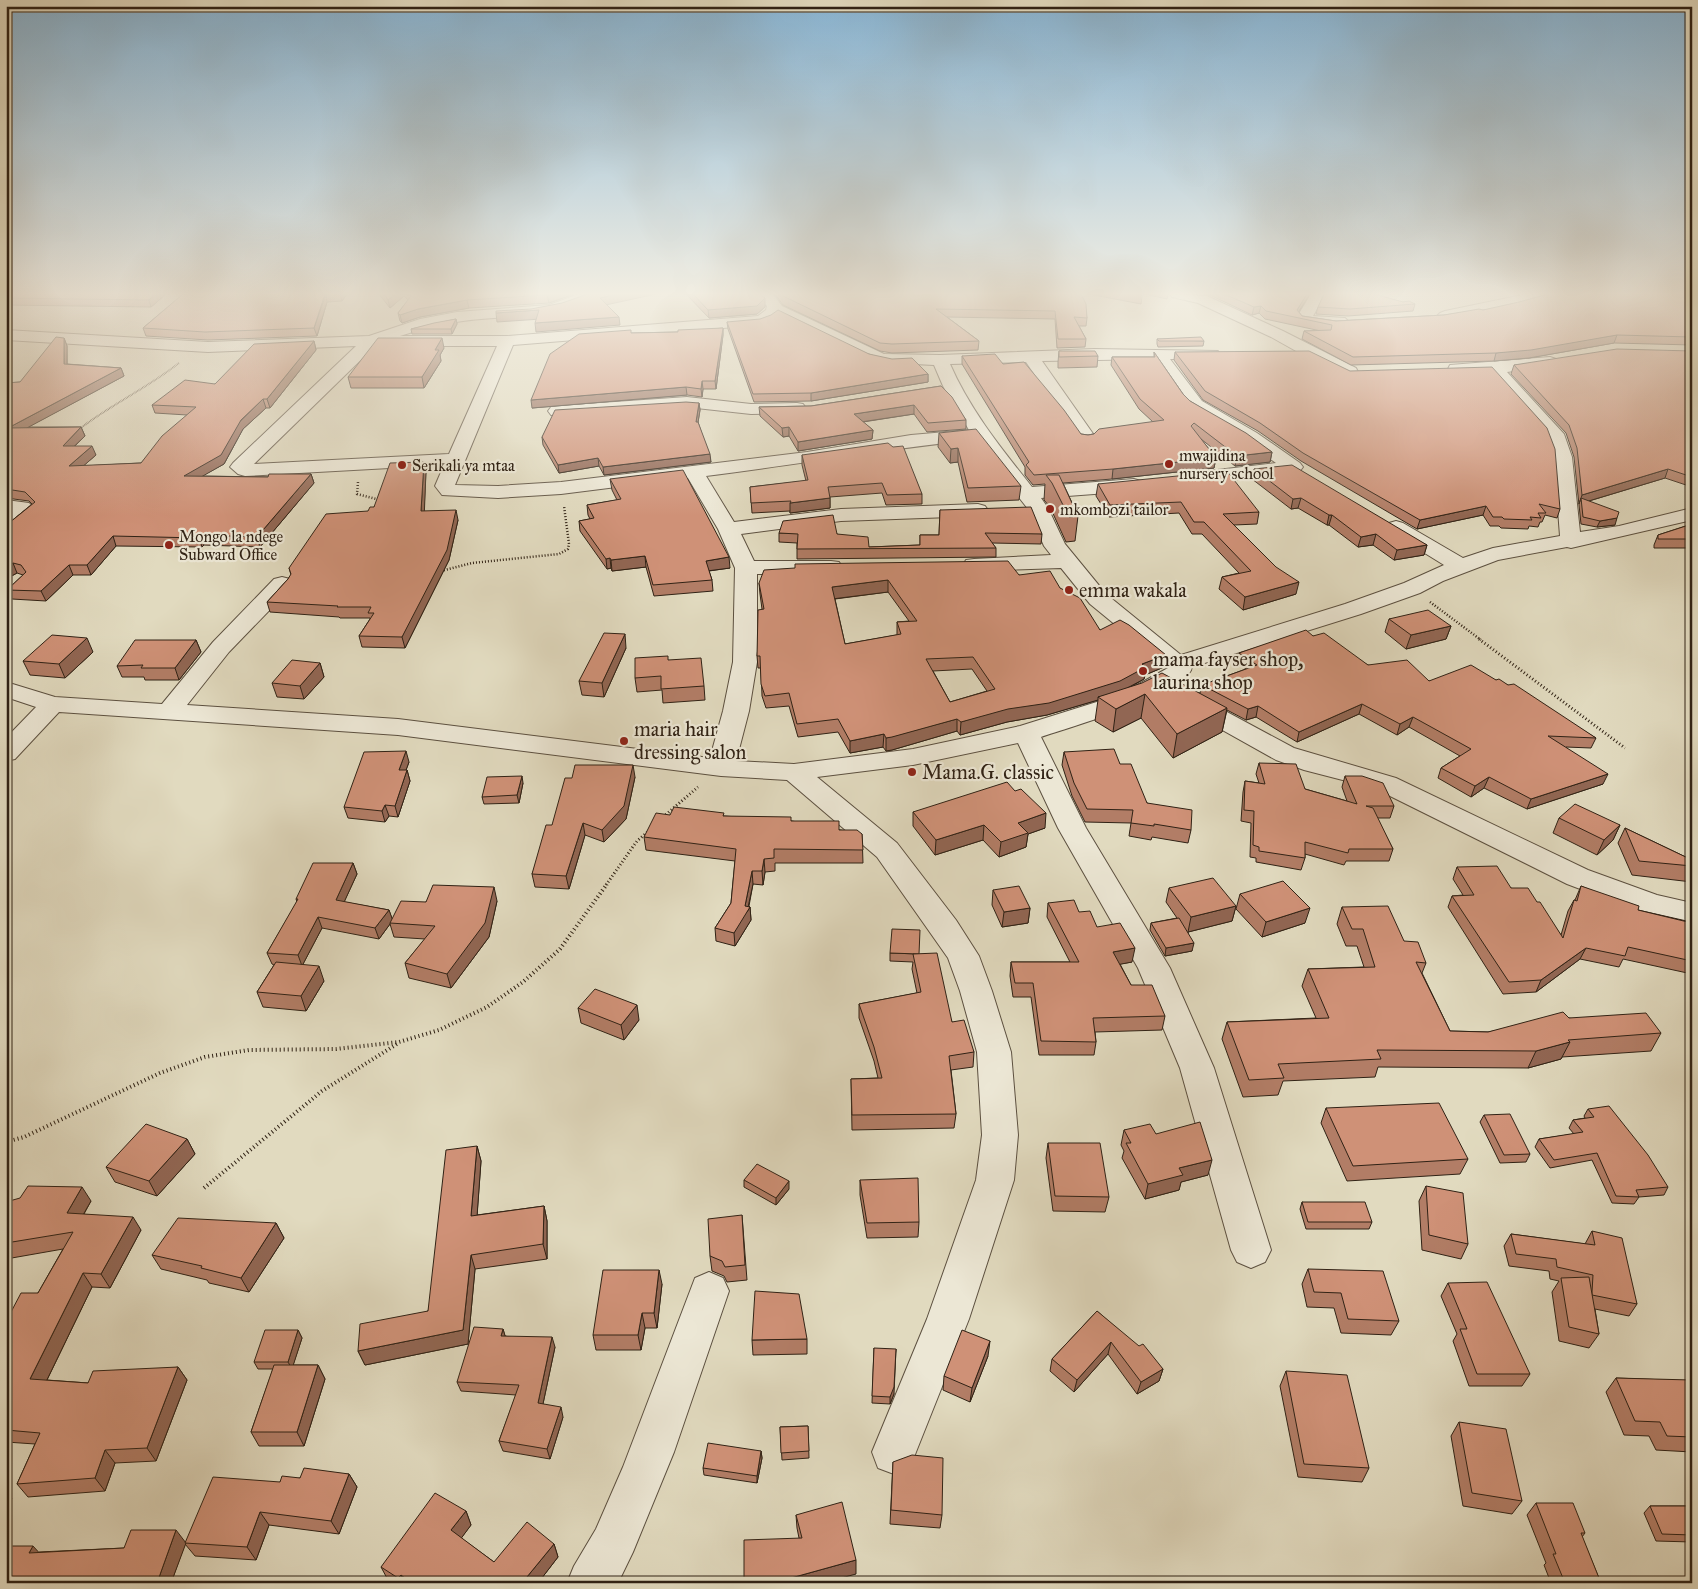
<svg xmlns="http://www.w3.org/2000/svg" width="1698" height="1589" font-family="'IM FELL Great Primer',serif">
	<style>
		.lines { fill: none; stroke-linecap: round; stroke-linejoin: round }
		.minor-casing { stroke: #5c5040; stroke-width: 2 }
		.path-far3 { stroke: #302215; stroke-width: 2; stroke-dasharray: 0.5 1; stroke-linecap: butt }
		.path-far2 { stroke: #302215; stroke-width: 2.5; stroke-dasharray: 1 2; stroke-linecap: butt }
		.path-far1 { stroke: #302215; stroke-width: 3; stroke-dasharray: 1 2.5; stroke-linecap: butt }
		.path { stroke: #302215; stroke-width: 4; stroke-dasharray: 1 3; stroke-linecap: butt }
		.minor { fill: #ece7d5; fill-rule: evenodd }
		.wall { fill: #b27d66; stroke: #302215; fill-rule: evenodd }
		.shaded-wall { fill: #916653; stroke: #302215 }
		.building { fill: #cf9177; stroke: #302215; fill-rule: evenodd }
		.poi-dot { fill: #8f2418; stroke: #ece7d5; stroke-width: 2 }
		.labels { text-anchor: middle; stroke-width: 4.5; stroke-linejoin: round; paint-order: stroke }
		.far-poi-label { font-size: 16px; fill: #302215; stroke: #ece7d5; text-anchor: start }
		.poi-label { font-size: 20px; fill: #302215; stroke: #ece7d5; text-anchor: start }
	</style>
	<rect width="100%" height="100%" fill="#e1dabf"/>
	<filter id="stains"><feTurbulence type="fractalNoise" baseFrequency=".004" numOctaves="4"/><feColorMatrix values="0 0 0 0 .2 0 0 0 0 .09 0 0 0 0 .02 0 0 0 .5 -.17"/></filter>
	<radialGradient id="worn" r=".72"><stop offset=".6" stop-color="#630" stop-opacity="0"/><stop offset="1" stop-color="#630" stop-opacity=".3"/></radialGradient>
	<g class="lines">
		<g class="minor-casing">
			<g id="minor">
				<path d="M 579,294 L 598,294 C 594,300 585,302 578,305 C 535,320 499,315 456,322 C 436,325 418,330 400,336 L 507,336 L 758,316 L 766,310 L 767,306 L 755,294 L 773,294 L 782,306 L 884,354 L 940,355 L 1094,349 L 1218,351 L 1220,354 L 1218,357 L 1212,359 L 1170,359 L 1202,401 L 1257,433 L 1300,463 L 1303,467 L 1300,471 L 1192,485 L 1185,483 L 1182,479 L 1185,475 L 1192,473 L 1276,463 L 1245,441 L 1190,409 L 1183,402 L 1154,359 L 1042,361 L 1096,438 L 1093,442 L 1087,443 L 1081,442 L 1026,362 L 950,364 C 970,410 1001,448 1032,487 L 1134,479 L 1141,481 L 1144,485 L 1141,489 L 1134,491 L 1041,498 L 1048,508 L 1065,544 L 1106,594 L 1181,655 L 1345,604 L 1404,583 L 1444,565 L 1389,531 L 1386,527 L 1389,523 L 1396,521 L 1403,523 L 1463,558 L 1493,548 L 1560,536 L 1554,457 L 1546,435 L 1490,373 L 1450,373 L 1448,369 L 1450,365 L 1550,357 L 1556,359 L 1558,362 L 1556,365 L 1507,372 L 1564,434 L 1572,457 L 1580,532 L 1619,526 L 1692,508 L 1692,520 L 1571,548 L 1567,547 L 1498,560 L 1443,581 L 1420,593 L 1361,614 L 1192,667 C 1189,693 1067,728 1041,737 L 1086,828 L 1170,968 L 1214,1068 L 1271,1250 L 1265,1262 L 1251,1268 L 1237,1262 L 1231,1250 L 1180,1068 L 1138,968 L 1058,828 L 1018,743 L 913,765 L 817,777 L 897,843 L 956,920 L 979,956 L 992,991 L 1011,1052 L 1018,1135 L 1014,1180 L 969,1319 L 916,1452 L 910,1468 L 894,1474 L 878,1468 L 872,1452 L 927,1319 L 976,1180 L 982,1135 L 977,1052 L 960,991 L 948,958 L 877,857 L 787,780 L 721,776 L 398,735 L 59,712 L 15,759 L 6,761 L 6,738 L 36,707 L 6,697 L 6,682 L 55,697 L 162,704 L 213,642 L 274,579 L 282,577 L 290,579 L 293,584 L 290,589 L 229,652 L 187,705 L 398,719 L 710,758 L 723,711 L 733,662 L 735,568 L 718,529 L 688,478 L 561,494 L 498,498 L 442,495 L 435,486 L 444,465 L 245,476 L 238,474 L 230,467 L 233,463 L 356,346 L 208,352 L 6,340 L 6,330 L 208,342 L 369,336 L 420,319 L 457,312 L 549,305 ZM 778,315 L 875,362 L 934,365 L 943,386 L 969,430 L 911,435 L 807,452 L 561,482 L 498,486 L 455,485 L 513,345 L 760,325 L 771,321 ZM 375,346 L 497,346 L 449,454 L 254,464 ZM 974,440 L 1028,509 L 1044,546 L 1051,555 L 974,559 L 966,560 L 963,565 L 966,570 L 974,571 L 1061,568 L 1090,604 L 1168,668 L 1119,695 L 1020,726 L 913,749 L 794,764 L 736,761 L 749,711 L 757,662 L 757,574 L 831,573 L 839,572 L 842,567 L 839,562 L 831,561 L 754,561 L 741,534 L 841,521 L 978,516 L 985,514 L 988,510 L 985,506 L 978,504 L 841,509 L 734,522 L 706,476 C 796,465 884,449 974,440 Z"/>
				<path d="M 1170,294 L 1207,296 L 1283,331 L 1356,368 L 1358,372 L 1356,376 L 1350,377 L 1337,374 L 1271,337 L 1198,303 L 1172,297 Z"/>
				<path d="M 1311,294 L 1325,294 L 1313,316 L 1345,318 L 1348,321 L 1345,324 C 1333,327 1306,328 1297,317 Z"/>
				<path d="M 1527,294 L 1550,294 L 1548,297 L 1508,308 L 1445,321 L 1440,319 L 1437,316 L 1440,313 L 1445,311 Z"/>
				<path d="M 687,397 L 751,404 L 797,403 L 803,404 L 806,408 L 803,412 L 797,413 L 751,414 L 687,407 L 557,416 L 551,415 L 548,411 L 551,407 L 557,406 Z"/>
				<path d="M 6,500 L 29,503 L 37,511 L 13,531 L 6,533 L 6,517 L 12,512 L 6,512 Z"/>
				<path d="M 1192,695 L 1201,698 L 1294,748 L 1396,778 L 1588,870 L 1657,895 L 1692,903 L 1692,925 L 1641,912 L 1567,884 L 1390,796 L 1362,785 L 1304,770 L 1276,760 L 1183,708 L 1179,703 L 1183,698 Z"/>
				<path d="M 709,1272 L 723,1278 L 729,1291 L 674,1452 L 633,1552 L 618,1583 L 567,1583 L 574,1566 L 596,1529 L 623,1467 L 695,1278 Z"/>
			</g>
		</g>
		<path class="path-far3" d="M 82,427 C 113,404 148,387 179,363"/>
		<g class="path-far2">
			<path d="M 358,482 L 357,494 L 376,499"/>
			<path d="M 441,571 L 472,563 L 559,554 L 568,549 L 569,544 L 564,506"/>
			<path d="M 1430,602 L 1481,640"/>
		</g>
		<g class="path-far1">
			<path d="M 1479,639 L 1625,748"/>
			<path d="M 663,817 L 698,787"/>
			<path d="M 606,885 L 637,841 L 650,830"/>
		</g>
		<g class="path">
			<path d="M 6,1142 L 24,1137 L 160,1073 L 205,1057 L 249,1050 L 336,1049 L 399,1042 L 439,1030 L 487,1007 L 523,982 L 560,949 L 607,884"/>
			<path d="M 204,1188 L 322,1091 L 397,1044"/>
		</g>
		<use href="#minor" class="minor"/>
	</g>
	<g class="wall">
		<path d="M 6,294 L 166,294 L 151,307 L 6,305 Z"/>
		<path d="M 183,294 L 347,294 L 342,301 L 327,302 L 317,336 L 208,340 L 146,336 L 143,328 Z"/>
		<path d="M 379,294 L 574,294 L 549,303 L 469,308 L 420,317 L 402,323 L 400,321 L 398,313 L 408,300 L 404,296 L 390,308 Z"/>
		<path d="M 686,294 L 760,294 L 765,307 L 757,314 L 709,318 Z"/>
		<path d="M 775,294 L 1081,294 L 1087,318 L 1086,326 L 1079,326 L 1086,339 L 1085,347 L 1057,348 L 1055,319 L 947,317 L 979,341 L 978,350 L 892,353 L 880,351 L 783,305 Z"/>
		<path d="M 1089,294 L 1141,294 L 1142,296 L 1141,304 Z"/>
		<path d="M 1145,294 L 1168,294 L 1167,299 Z"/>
		<path d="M 1203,294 L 1310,294 L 1299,312 L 1302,316 L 1336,321 L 1444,315 L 1483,310 L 1692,294 L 1692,345 L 1614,343 L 1529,358 L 1494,361 L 1351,365 L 1302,339 L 1304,331 L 1321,331 L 1265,319 L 1259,313 L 1252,315 L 1208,294 Z"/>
		<path d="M 1403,302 L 1415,304 L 1413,311 L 1348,316 L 1316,314 L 1318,307 Z"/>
		<path d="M 456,319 L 457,324 L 452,334 L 412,334 L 411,329 Z"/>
		<path d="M 727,322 L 869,354 L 928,374 L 928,382 L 811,401 L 754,402 L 728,329 Z"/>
		<path d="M 723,328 L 723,335 L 716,389 L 703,389 L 702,397 L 687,395 L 532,408 L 631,333 L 678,332 Z"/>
		<path d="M 64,338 L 67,346 L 67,364 L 121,368 L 124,376 L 28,427 L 81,427 L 85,436 L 75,446 L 96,455 L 83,466 L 141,463 L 187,415 L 155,413 L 152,405 L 215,384 L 314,341 L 316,350 L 270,408 L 266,408 L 243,429 L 224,464 L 202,476 L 268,477 L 311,474 L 314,483 L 260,547 L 204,545 L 202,547 L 116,546 L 91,575 L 73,575 L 46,601 L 12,599 L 7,590 L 23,575 L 17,573 L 6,579 L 6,524 L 9,523 L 32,504 L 29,501 L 6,498 L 6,383 L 20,382 Z"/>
		<path d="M 1157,339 L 1204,341 L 1203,346 L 1158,347 L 1157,344 Z"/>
		<path d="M 444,348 L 440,355 L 441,361 L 424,388 L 351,388 L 348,377 Z"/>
		<path d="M 1059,351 L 1098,356 L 1097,367 L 1058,368 L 1058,362 Z"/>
		<path d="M 1692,351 L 1692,487 L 1665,478 L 1589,501 L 1615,525 L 1597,527 L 1581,524 L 1574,457 L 1566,433 L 1511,374 L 1514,365 Z"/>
		<path d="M 1154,352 L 1183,394 L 1190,401 L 1272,452 L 1270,462 L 1235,466 L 1201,439 L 1216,458 L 1214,468 L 1112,479 L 1063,483 L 1078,516 L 1075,541 L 1066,542 L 1050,507 L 1044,500 L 1045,484 L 1033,485 L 1025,475 L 1025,467 L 962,364 L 962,356 L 1003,364 L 1081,434 L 1088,435 L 1153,422 L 1139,409 L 1111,365 L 1112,357 L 1154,357 Z"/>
		<path d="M 1175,352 L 1560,509 L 1557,518 L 1545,515 L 1542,522 L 1540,522 L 1538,527 L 1529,526 L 1528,529 L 1501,528 L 1499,526 L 1490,526 L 1483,515 L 1417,529 L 1301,461 L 1258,431 L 1203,400 L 1174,360 Z"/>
		<path d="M 941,386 L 966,420 L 966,429 L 927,432 L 914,414 L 863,422 L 873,430 L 872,439 L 798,451 L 789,436 L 783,437 L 760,416 L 759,407 L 811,406 Z"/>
		<path d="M 699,403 L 700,410 L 698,422 L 711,462 L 604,475 L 599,466 L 559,473 L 543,445 L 542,437 Z"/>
		<path d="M 939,433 L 1021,486 L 1019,500 L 967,502 L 958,462 L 950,463 L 938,447 Z"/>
		<path d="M 802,455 L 922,494 L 922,504 L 886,505 L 882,493 L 830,497 L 830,508 L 790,513 L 790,511 L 752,513 L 750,487 L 806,481 L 802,465 Z"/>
		<path d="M 424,462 L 426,471 L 424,511 L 458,520 L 449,560 L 405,648 L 362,647 L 359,636 L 370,619 L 370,618 L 340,618 L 339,617 L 270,612 L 267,602 L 288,579 L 291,575 L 289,568 L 374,507 Z"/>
		<path d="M 1254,469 L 1427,545 L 1424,555 L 1394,560 L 1373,545 L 1358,547 L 1329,525 L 1327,525 L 1298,508 L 1291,509 L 1252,479 Z"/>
		<path d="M 610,479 L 730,568 L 709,571 L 712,580 L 713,591 L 654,596 L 646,567 L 612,571 L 611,568 L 607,569 L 580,531 L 579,521 L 590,519 L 588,515 L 587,505 L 617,500 L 612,490 Z"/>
		<path d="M 1098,484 L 1259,512 L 1257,524 L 1234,525 L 1296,594 L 1243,610 L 1219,589 L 1222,577 L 1239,573 L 1202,534 L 1192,534 L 1179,513 L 1109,517 L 1096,496 Z"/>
		<path d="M 940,510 L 1042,534 L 1041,544 L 992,543 L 996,548 L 996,557 L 797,559 L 797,543 L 779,542 L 779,533 L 837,534 L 869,547 L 920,545 L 920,535 L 939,535 Z"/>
		<path d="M 1692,524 L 1692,548 L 1654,548 L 1654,545 L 1658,535 Z"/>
		<path d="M 1019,575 L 1060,588 L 1100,630 L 1164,667 L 1145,675 L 1144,679 L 1129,688 L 1200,693 L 1202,685 L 1246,669 L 1237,663 L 1239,653 L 1313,636 L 1368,665 L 1429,681 L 1496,680 L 1508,685 L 1596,738 L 1591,748 L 1566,747 L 1603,784 L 1527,809 L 1484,788 L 1471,797 L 1438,778 L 1441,768 L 1460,756 L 1409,727 L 1397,735 L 1359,714 L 1297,742 L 1256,717 L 1246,720 L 1227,710 L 1222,732 L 1173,758 L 1141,718 L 1113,732 L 1095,721 L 1098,700 L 1047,715 L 1007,722 L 960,735 L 957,731 L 892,750 L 886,751 L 883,747 L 850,753 L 838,732 L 798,737 L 789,706 L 766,708 L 762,696 L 761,668 L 758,668 L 757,656 L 762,609 L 760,594 L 759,583 ZM 888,592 L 909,621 L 897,622 L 897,635 L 845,644 L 835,599 ZM 972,669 L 987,691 L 950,702 L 933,671 Z"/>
		<path d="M 1389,619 L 1451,626 L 1446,639 L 1406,649 L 1385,632 Z"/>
		<path d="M 196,640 L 201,652 L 179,680 L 145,680 L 144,677 L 122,677 L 117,666 Z"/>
		<path d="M 626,648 L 604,697 L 582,695 L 579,681 Z"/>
		<path d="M 93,652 L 65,678 L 30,675 L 23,661 Z"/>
		<path d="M 668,660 L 704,686 L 705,700 L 663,703 L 662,690 L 637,692 L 635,678 Z"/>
		<path d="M 320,663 L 324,677 L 304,699 L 277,697 L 272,683 Z"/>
		<path d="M 1064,752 L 1120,764 L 1147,803 L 1191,830 L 1188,843 L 1152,837 L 1151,840 L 1129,836 L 1131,823 L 1085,822 L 1072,796 L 1062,765 Z"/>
		<path d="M 409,762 L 406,770 L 407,770 L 410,781 L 398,817 L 389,816 L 385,822 L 348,818 L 344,807 Z"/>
		<path d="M 1259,763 L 1305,789 L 1347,801 L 1342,787 L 1345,776 L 1394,806 L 1390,818 L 1377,818 L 1393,849 L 1389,861 L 1346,861 L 1344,865 L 1305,854 L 1305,858 L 1301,870 L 1256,862 L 1256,858 L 1250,857 L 1251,823 L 1241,821 L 1243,792 L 1245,781 L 1259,783 L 1256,774 Z"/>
		<path d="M 635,777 L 626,819 L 604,842 L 585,835 L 569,889 L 535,887 L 532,874 L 552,825 Z"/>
		<path d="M 523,783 L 519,803 L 484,804 L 482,797 Z"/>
		<path d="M 913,812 L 1045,828 L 1028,834 L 1026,847 L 999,857 L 983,840 L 935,855 L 913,826 Z"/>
		<path d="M 670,815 L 724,816 L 792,821 L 862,834 L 863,863 L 775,863 L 775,871 L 765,872 L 763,885 L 753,884 L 749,906 L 750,907 L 751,920 L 735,946 L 716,941 L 715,928 L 731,903 L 735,861 L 646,850 L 644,837 Z"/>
		<path d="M 1559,818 L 1620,825 L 1613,840 L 1597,855 L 1553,833 Z"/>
		<path d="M 1625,828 L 1692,860 L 1692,882 L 1632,875 L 1618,843 Z"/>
		<path d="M 353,863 L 357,874 L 344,902 L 389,910 L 392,919 L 426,902 L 497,901 L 489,937 L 451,988 L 409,978 L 405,963 L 425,939 L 394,937 L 390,924 L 379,939 L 322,928 L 303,964 L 324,981 L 306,1011 L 263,1007 L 257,992 L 274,965 L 272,964 L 267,953 L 297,902 L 296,899 Z"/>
		<path d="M 1457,867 L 1511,888 L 1537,902 L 1561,935 L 1568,911 L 1574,900 L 1575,900 L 1581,886 L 1638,910 L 1691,922 L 1692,921 L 1692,974 L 1623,959 L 1619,967 L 1580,959 L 1536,992 L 1503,994 L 1448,907 L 1452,896 L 1463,895 L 1453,879 Z"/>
		<path d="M 1169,888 L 1236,906 L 1232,921 L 1188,932 L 1192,951 L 1165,956 L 1150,930 L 1151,923 L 1177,918 L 1166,902 Z"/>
		<path d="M 993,890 L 1030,908 L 1028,923 L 1002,927 L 992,905 Z"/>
		<path d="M 1240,894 L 1305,923 L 1262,937 L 1236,909 Z"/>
		<path d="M 1048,903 L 1079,912 L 1097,927 L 1132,962 L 1120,964 L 1131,985 L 1165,1016 L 1162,1030 L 1095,1032 L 1096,1042 L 1094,1055 L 1039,1055 L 1031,997 L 1013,997 L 1010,976 L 1011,962 L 1070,962 L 1047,917 Z"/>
		<path d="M 1342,907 L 1404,941 L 1426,963 L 1422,973 L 1450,1031 L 1488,1032 L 1569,1018 L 1661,1033 L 1651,1051 L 1562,1057 L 1561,1059 L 1528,1068 L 1378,1067 L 1375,1077 L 1283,1081 L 1278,1095 L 1243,1097 L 1222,1039 L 1227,1022 L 1316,1018 L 1302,986 L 1308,969 L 1364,967 L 1357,946 L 1346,946 L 1337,924 Z"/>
		<path d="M 890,953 L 919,954 L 952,1022 L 974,1052 L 973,1067 L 951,1070 L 956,1114 L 954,1128 L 852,1130 L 851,1079 L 878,1078 L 874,1061 L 859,1018 L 859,1004 L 917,993 L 912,969 L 913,962 L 890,961 Z"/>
		<path d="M 578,1008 L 639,1020 L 624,1040 L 581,1023 Z"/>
		<path d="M 1326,1108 L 1468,1159 L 1460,1174 L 1347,1181 L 1321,1123 Z"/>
		<path d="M 1588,1109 L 1668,1187 L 1664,1195 L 1639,1197 L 1634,1204 L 1612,1203 L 1592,1160 L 1550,1168 L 1535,1147 L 1539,1139 L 1574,1134 L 1569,1128 L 1573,1120 L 1585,1118 L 1584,1116 Z"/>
		<path d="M 1484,1115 L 1530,1154 L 1526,1162 L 1500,1163 L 1480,1122 Z"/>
		<path d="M 1124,1130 L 1156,1134 L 1208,1175 L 1181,1182 L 1179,1190 L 1145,1199 L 1122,1158 L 1124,1151 L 1121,1145 Z"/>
		<path d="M 187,1139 L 195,1154 L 157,1196 L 115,1182 L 106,1167 Z"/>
		<path d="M 1048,1143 L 1109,1197 L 1105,1212 L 1053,1211 L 1046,1158 Z"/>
		<path d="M 477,1146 L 481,1161 L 477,1215 L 544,1206 L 547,1221 L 547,1259 L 475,1269 L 468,1344 L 365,1365 L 358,1351 L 428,1311 Z"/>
		<path d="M 744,1180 L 789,1189 L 776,1205 L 744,1187 Z"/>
		<path d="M 860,1180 L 919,1222 L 918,1237 L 867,1238 L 860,1195 Z"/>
		<path d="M 1426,1186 L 1468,1244 L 1461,1259 L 1422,1250 L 1419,1201 Z"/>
		<path d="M 91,1201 L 84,1214 L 141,1230 L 110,1288 L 92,1287 L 47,1380 L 88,1383 L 178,1367 L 187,1380 L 156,1461 L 115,1463 L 105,1491 L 28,1497 L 17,1484 L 35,1444 L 6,1442 L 6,1312 L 11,1312 L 38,1293 L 63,1249 L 6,1259 L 6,1202 Z"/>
		<path d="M 1302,1202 L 1372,1222 L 1369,1229 L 1306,1229 L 1300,1209 Z"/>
		<path d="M 742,1215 L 747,1280 L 727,1282 L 724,1276 L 712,1271 L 710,1256 Z"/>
		<path d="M 276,1223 L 284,1238 L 249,1292 L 209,1283 L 207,1280 L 161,1269 L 152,1255 Z"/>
		<path d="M 1592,1231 L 1637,1304 L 1629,1316 L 1595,1309 L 1599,1334 L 1589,1348 L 1559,1341 L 1552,1292 L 1559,1281 L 1550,1279 L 1549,1271 L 1509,1266 L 1504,1246 L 1511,1234 L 1585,1244 Z"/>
		<path d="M 1308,1269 L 1399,1321 L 1391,1335 L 1341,1333 L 1334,1308 L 1307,1307 L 1302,1284 Z"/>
		<path d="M 1448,1283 L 1530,1374 L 1522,1386 L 1469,1386 L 1453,1341 L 1457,1334 L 1441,1296 Z"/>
		<path d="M 662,1284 L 657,1328 L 645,1328 L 641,1350 L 596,1350 L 593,1335 Z"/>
		<path d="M 1097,1311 L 1163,1369 L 1159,1381 L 1137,1394 L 1108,1354 L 1074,1392 L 1050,1371 L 1052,1359 Z"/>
		<path d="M 503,1329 L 505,1336 L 555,1347 L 543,1404 L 563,1417 L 550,1459 L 503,1451 L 499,1441 L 516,1395 L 461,1391 L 457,1382 Z"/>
		<path d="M 298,1330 L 302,1338 L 293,1365 L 318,1365 L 325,1379 L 304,1446 L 259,1446 L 251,1432 L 273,1369 L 258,1369 L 254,1362 Z"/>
		<path d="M 807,1339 L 807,1354 L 753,1355 L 752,1340 Z"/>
		<path d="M 874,1348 L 894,1394 L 890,1404 L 872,1403 Z"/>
		<path d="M 988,1356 L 970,1402 L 943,1390 L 944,1376 Z"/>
		<path d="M 1286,1371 L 1369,1468 L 1362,1482 L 1298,1477 L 1280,1386 Z"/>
		<path d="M 1616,1378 L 1692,1381 L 1692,1452 L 1656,1450 L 1649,1436 L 1624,1435 L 1606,1392 Z"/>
		<path d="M 1459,1422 L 1522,1501 L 1512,1514 L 1463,1506 L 1451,1436 Z"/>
		<path d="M 808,1426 L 809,1458 L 782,1460 L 780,1427 Z"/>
		<path d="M 761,1451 L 762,1458 L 757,1483 L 704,1475 L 703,1468 Z"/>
		<path d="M 893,1462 L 942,1515 L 940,1528 L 890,1524 Z"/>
		<path d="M 349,1474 L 357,1487 L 339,1534 L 269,1525 L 256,1560 L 195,1556 L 185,1544 L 171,1583 L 6,1583 L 39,1552 L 124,1548 L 185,1542 L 280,1482 L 300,1478 Z"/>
		<path d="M 1536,1503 L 1585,1533 L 1582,1537 L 1601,1583 L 1551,1583 L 1544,1565 L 1546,1563 L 1527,1515 Z"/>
		<path d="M 1650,1506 L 1692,1506 L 1692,1542 L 1656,1541 L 1644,1513 Z"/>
		<path d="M 466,1511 L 471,1525 L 461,1538 L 494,1562 L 554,1544 L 558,1557 L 538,1583 L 392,1583 L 388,1580 L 381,1567 Z"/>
		<path d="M 796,1515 L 856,1574 L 799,1538 L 797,1528 Z"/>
	</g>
	<g class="shaded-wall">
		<path d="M 156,294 L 166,294 L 151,307 L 149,300 Z"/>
		<path d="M 326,294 L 327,302 L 317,336 L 314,328 Z"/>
		<path d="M 340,294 L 347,294 L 342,301 Z"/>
		<path d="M 395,294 L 404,294 L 404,296 L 390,308 L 388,300 Z"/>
		<path d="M 550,294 L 574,294 L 549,303 L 547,295 Z"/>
		<path d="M 618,294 L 656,294 L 601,306 L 600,298 Z"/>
		<path d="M 1307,294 L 1310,294 L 1295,317 L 1297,310 Z"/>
		<path d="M 765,298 L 765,307 L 757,314 L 709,318 L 708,310 Z"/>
		<path d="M 467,300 L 469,308 L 420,317 L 402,323 L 400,315 L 418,309 Z"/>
		<path d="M 1261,306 L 1259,313 L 1252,315 L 1254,307 Z"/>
		<path d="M 539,310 L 541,319 L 497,322 L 496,313 Z"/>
		<path d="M 619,317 L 620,325 L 536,332 L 535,323 Z"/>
		<path d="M 456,319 L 457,324 L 452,334 L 451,329 Z"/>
		<path d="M 723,328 L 723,335 L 716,389 L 715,381 Z"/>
		<path d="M 1617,335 L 1614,343 L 1529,358 L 1494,361 L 1496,353 Z"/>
		<path d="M 64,338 L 67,346 L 67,372 L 64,364 Z"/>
		<path d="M 442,338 L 444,348 L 440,355 L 441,361 L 424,388 L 422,377 L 435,350 Z"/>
		<path d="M 314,341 L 316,350 L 270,408 L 267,399 Z"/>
		<path d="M 121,368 L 124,376 L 12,436 L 8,428 Z"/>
		<path d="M 928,374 L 928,382 L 811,401 L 811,393 Z"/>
		<path d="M 702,381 L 703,389 L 702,397 L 701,389 Z"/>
		<path d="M 686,387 L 687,395 L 532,408 L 531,400 Z"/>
		<path d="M 263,399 L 266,408 L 243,429 L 224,464 L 187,485 L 184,476 Z"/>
		<path d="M 699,403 L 700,410 L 697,429 L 696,422 Z"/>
		<path d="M 914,405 L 914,414 L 854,423 L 854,414 Z"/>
		<path d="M 81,427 L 85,436 L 66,454 L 63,446 Z"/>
		<path d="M 789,427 L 789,436 L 783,437 L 782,428 Z"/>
		<path d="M 873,430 L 872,439 L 798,451 L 798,442 Z"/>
		<path d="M 92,446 L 96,455 L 73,475 L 69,466 Z"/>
		<path d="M 958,448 L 958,462 L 950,463 L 951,449 Z"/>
		<path d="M 1272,452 L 1270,462 L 1235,466 L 1237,456 Z"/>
		<path d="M 710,454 L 711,462 L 604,475 L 603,467 Z"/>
		<path d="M 598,458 L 599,466 L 559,473 L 558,465 Z"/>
		<path d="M 1216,458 L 1214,468 L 1112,479 L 1113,469 Z"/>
		<path d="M 424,462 L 426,471 L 424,521 L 421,511 Z"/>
		<path d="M 1668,469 L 1665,478 L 1582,503 L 1581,498 L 1579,504 L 1582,495 Z"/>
		<path d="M 311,474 L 314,483 L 260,547 L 257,537 Z"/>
		<path d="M 830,498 L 830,508 L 790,513 L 790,503 Z"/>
		<path d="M 1301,498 L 1298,508 L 1291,509 L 1293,499 Z"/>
		<path d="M 1486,506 L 1483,515 L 1417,529 L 1420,520 Z"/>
		<path d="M 456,510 L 458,520 L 449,560 L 405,648 L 402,637 Z"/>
		<path d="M 1329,515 L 1332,515 L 1329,525 L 1327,525 Z"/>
		<path d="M 1617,518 L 1615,525 L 1597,527 L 1600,521 Z"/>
		<path d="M 1376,534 L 1373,545 L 1358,547 L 1361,537 Z"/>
		<path d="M 201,535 L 204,545 L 202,547 L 199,538 Z"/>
		<path d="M 113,536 L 116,546 L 91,575 L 87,565 Z"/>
		<path d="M 1427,545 L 1424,555 L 1394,560 L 1397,550 Z"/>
		<path d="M 645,556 L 646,567 L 612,571 L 611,560 Z"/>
		<path d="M 729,557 L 730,568 L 707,571 L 706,561 Z"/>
		<path d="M 610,558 L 611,568 L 607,569 L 606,559 Z"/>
		<path d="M 13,563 L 17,573 L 6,579 L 6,567 Z"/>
		<path d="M 69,565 L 73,575 L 46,601 L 41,591 Z"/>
		<path d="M 888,580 L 888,592 L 832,599 L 832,587 Z"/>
		<path d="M 1299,582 L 1296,594 L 1243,610 L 1245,597 Z"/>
		<path d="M 1451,626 L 1446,639 L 1406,649 L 1411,635 Z"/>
		<path d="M 625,634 L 626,648 L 604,697 L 602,683 Z"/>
		<path d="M 87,638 L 93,652 L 65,678 L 59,664 Z"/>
		<path d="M 196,640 L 201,652 L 179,680 L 175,668 Z"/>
		<path d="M 1166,655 L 1164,667 L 1145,675 L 1144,679 L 1118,693 L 1098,697 L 1098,700 L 1047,715 L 1007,722 L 960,735 L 961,722 L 1142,664 Z"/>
		<path d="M 320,663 L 324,677 L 304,699 L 300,686 Z"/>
		<path d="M 1145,694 L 1141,718 L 1113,732 L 1116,709 Z"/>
		<path d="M 1362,704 L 1359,714 L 1297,742 L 1299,732 Z"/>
		<path d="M 1258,706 L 1256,717 L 1246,720 L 1248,709 Z"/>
		<path d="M 1227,708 L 1222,732 L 1173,758 L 1177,734 Z"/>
		<path d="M 1413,717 L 1409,727 L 1397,735 L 1400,724 Z"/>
		<path d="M 957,719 L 957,731 L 892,750 L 886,751 L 886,738 Z"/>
		<path d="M 884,734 L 883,747 L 850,753 L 850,741 Z"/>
		<path d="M 406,751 L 409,762 L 402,781 L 399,770 Z"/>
		<path d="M 633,765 L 635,777 L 626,819 L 604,842 L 602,830 Z"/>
		<path d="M 407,770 L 410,781 L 398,817 L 395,806 Z"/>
		<path d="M 1608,774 L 1603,784 L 1527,809 L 1531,799 Z"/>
		<path d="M 522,776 L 523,783 L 519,803 L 517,795 Z"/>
		<path d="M 1489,777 L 1484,788 L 1471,797 L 1475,786 Z"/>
		<path d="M 385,805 L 389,816 L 385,822 L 382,811 Z"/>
		<path d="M 1046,813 L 1045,828 L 1028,834 L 1026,847 L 999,857 L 1001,842 L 1018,823 Z"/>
		<path d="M 583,823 L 585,835 L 569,889 L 566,876 Z"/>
		<path d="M 984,825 L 983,840 L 935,855 L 936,840 Z"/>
		<path d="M 1620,825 L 1613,840 L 1597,855 L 1604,840 Z"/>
		<path d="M 764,859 L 765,872 L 763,885 L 762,871 Z"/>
		<path d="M 353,863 L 357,874 L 340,911 L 336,900 Z"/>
		<path d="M 752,871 L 753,884 L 747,912 L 750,907 L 751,920 L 735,946 L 734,933 L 745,906 Z"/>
		<path d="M 494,887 L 497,901 L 489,937 L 451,988 L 447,974 Z"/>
		<path d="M 1236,906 L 1232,921 L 1188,932 L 1191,917 Z"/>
		<path d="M 1030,908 L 1028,923 L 1002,927 L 1004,912 Z"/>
		<path d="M 1310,908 L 1305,923 L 1262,937 L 1266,922 Z"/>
		<path d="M 389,910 L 393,921 L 390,923 L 390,924 L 379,939 L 375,928 Z"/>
		<path d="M 318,917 L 322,928 L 302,966 L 298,955 Z"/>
		<path d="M 1194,943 L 1192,951 L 1165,956 L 1166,948 Z"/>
		<path d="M 1135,948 L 1132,962 L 1111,966 L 1113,952 Z"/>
		<path d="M 1586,948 L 1580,959 L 1536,992 L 1541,980 Z"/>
		<path d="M 319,966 L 324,981 L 306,1011 L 301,996 Z"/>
		<path d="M 637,1005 L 639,1020 L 624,1040 L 621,1025 Z"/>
		<path d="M 1570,1042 L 1561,1059 L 1528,1068 L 1536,1051 Z"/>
		<path d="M 187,1139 L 195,1154 L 157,1196 L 149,1181 Z"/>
		<path d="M 477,1146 L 481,1161 L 476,1231 L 471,1216 Z"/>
		<path d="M 1212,1160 L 1208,1175 L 1181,1182 L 1179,1190 L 1145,1199 L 1148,1184 L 1179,1168 Z"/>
		<path d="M 789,1181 L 789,1189 L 776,1205 L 776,1198 Z"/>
		<path d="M 82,1187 L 91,1201 L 76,1227 L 67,1213 Z"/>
		<path d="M 544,1206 L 547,1221 L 547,1259 L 543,1244 Z"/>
		<path d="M 133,1217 L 141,1230 L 110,1288 L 101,1274 Z"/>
		<path d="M 276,1223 L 284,1238 L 249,1292 L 241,1278 Z"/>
		<path d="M 471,1255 L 475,1269 L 468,1344 L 365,1365 L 358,1351 L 463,1330 Z"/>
		<path d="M 659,1270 L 662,1284 L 657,1328 L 654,1313 Z"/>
		<path d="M 83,1273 L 92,1287 L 41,1392 L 30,1379 Z"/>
		<path d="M 642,1313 L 645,1328 L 641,1350 L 638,1335 Z"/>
		<path d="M 503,1329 L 506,1339 L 501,1336 Z"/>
		<path d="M 298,1330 L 302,1338 L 292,1369 L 288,1362 Z"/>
		<path d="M 552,1337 L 555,1347 L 541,1413 L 538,1403 Z"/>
		<path d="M 990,1341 L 988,1356 L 970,1402 L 972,1388 Z"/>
		<path d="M 1111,1342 L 1108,1354 L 1074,1392 L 1077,1380 Z"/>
		<path d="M 896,1349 L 894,1394 L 890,1404 L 890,1397 Z"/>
		<path d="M 318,1365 L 325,1379 L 304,1446 L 297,1432 Z"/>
		<path d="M 178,1367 L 187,1380 L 156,1461 L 147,1448 Z"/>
		<path d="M 1163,1369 L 1159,1381 L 1137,1394 L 1141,1382 Z"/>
		<path d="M 561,1407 L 563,1417 L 550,1459 L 547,1449 Z"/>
		<path d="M 105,1450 L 115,1463 L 105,1491 L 95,1478 Z"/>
		<path d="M 761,1451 L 762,1458 L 757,1483 L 757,1476 Z"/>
		<path d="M 349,1474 L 357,1487 L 339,1534 L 331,1521 Z"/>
		<path d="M 6,1492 L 12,1498 L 6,1508 Z"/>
		<path d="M 466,1511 L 471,1525 L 457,1544 L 451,1530 Z"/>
		<path d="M 260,1512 L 269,1525 L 256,1560 L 247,1547 Z"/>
		<path d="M 176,1530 L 186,1543 L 171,1583 L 157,1583 Z"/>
		<path d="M 554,1544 L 558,1557 L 538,1583 L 522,1583 Z"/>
		<path d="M 33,1546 L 44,1558 L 29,1553 Z"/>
		<path d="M 856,1560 L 856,1574 L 823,1583 L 791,1583 L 791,1578 Z"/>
		<path d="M 401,1575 L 405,1583 L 400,1583 L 398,1578 Z"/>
	</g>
	<g class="building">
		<path d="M 6,294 L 156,294 L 149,300 L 6,298 Z"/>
		<path d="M 183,294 L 325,294 L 314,328 L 205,332 L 143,328 Z"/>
		<path d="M 384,294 L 395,294 L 388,300 Z"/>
		<path d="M 409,294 L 550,294 L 547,295 L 467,300 L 418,309 L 400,315 L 398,313 L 411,296 Z"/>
		<path d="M 588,294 L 618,294 L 600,298 L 619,317 L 535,323 L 539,310 L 496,313 L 496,311 L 531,309 L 562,303 Z"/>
		<path d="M 693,294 L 760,294 L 765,298 L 757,306 L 708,310 Z"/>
		<path d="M 781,294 L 1081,294 L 1086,304 L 1087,318 L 1074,317 L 1086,339 L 1058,339 L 1055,311 L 936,309 L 979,341 L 892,344 L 880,343 L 783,296 Z"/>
		<path d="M 1224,294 L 1307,294 L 1297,310 L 1302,316 L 1336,321 L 1444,315 L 1479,309 L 1483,310 L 1519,302 L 1541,296 L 1544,294 L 1692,294 L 1692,337 L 1617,335 L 1531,350 L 1496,353 L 1353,357 L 1304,331 L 1331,330 L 1332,325 L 1266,311 L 1261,306 L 1254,307 Z"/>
		<path d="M 1324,294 L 1374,294 L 1403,302 L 1409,301 L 1415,304 L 1350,309 L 1318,307 Z"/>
		<path d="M 778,310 L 869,354 L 892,359 L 912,358 L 928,374 L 811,393 L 753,394 L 727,322 L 760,319 L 771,315 Z"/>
		<path d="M 456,319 L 451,329 L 411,329 L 434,323 Z"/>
		<path d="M 723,328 L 715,381 L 702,381 L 701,389 L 686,387 L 531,400 L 550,354 L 579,334 L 631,330 L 631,333 L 678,332 L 678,330 Z"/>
		<path d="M 56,337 L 64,338 L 64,364 L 121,368 L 8,428 L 81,427 L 63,446 L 92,446 L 69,466 L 141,463 L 162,436 L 196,407 L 152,405 L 185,380 L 215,384 L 254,344 L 314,341 L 267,399 L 263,399 L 241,420 L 221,455 L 184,476 L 268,477 L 269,474 L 311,474 L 257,537 L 201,535 L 199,538 L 113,536 L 87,565 L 69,565 L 41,591 L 7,590 L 26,572 L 21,565 L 13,563 L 6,567 L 6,524 L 9,523 L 35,502 L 25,492 L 6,489 L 6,383 L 20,382 Z"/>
		<path d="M 1201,337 L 1204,341 L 1159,341 L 1157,339 Z"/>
		<path d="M 378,338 L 442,338 L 435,350 L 439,350 L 422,377 L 348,377 Z"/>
		<path d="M 1617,349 L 1692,351 L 1692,477 L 1668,469 L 1582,495 L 1577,448 L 1569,425 L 1514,365 Z"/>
		<path d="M 1059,351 L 1095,351 L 1098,356 L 1059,357 Z"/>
		<path d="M 1309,351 L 1350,371 L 1492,367 L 1547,428 L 1555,449 L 1560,509 L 1539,504 L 1546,513 L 1538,513 L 1541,518 L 1530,517 L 1532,520 L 1504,519 L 1502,517 L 1493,517 L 1486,506 L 1420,520 L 1303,453 L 1260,423 L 1205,391 L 1175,352 Z"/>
		<path d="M 1154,352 L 1183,394 L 1190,401 L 1246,433 L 1272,452 L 1237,456 L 1194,423 L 1191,426 L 1216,458 L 1113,469 L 1034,475 L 1026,465 L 1029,462 L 962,356 L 995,354 L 1003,364 L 1024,362 L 1064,410 L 1081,434 L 1088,435 L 1094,434 L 1099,429 L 1164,420 L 1140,399 L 1112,357 L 1155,357 Z"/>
		<path d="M 941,386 L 952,397 L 966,420 L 928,423 L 914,405 L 854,414 L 873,430 L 798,442 L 789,427 L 782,428 L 759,407 L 811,406 Z"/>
		<path d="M 686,402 L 699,403 L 696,422 L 698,422 L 710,454 L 603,467 L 598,458 L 558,465 L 542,437 L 555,410 Z"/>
		<path d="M 976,429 L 1021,486 L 968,488 L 958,448 L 951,449 L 939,433 Z"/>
		<path d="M 888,443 L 893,447 L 903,446 L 922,494 L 887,495 L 882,483 L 828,487 L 830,498 L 790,503 L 791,501 L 751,503 L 750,487 L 808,480 L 802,455 Z"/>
		<path d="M 424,462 L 421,511 L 456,510 L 447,550 L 402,637 L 359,636 L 374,613 L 368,613 L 371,607 L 337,607 L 338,606 L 267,602 L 288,579 L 291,574 L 289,568 L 326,514 L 368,511 L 370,507 L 374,507 L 390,463 Z"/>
		<path d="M 1292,465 L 1427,545 L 1397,550 L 1376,534 L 1361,537 L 1332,515 L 1329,515 L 1301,498 L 1293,499 L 1254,469 Z"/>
		<path d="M 683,470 L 729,557 L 706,561 L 712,580 L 653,585 L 645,556 L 611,560 L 610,558 L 606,559 L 579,521 L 594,518 L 587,505 L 621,499 L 610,479 Z"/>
		<path d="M 1227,471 L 1259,512 L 1223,514 L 1276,567 L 1299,582 L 1245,597 L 1222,577 L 1251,571 L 1204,522 L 1194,522 L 1181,502 L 1110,505 L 1098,484 Z"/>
		<path d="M 1046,475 L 1059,475 L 1078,516 L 1069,517 L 1052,483 Z"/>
		<path d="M 1581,498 L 1619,512 L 1617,518 L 1600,521 L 1583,517 Z"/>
		<path d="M 1031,507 L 1042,534 L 985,533 L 996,548 L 797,549 L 798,534 L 779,533 L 783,521 L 833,515 L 837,534 L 868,537 L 869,547 L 920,545 L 920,535 L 939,535 L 940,510 Z"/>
		<path d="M 1692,524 L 1692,539 L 1658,539 L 1658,535 Z"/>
		<path d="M 1008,561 L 1019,575 L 1050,571 L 1060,588 L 1080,598 L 1100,630 L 1120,620 L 1129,625 L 1166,655 L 1142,664 L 1146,667 L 1120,681 L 1049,703 L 1008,709 L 961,722 L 957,719 L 892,737 L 886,738 L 884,734 L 850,741 L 838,719 L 797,724 L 789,693 L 765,696 L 761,684 L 760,656 L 757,656 L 758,610 L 764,609 L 759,583 L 764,570 L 795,568 L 795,564 ZM 888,580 L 917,621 L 897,622 L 901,634 L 845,644 L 832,587 ZM 973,657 L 995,689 L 950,702 L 926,659 Z"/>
		<path d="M 1428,610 L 1451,626 L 1411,635 L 1389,619 Z"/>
		<path d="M 1306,630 L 1313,636 L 1324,633 L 1368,665 L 1407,660 L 1429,681 L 1471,665 L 1496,680 L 1499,679 L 1508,685 L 1514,684 L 1596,738 L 1548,736 L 1608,774 L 1531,799 L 1489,777 L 1475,786 L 1441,768 L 1471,749 L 1413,717 L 1400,724 L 1362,704 L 1299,732 L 1258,706 L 1248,709 L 1202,685 L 1257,665 L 1239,653 Z"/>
		<path d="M 604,633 L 625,634 L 602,683 L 579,681 Z"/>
		<path d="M 52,635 L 87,638 L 59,664 L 23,661 Z"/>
		<path d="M 135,640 L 196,640 L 175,668 L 141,668 L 143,665 L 117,666 Z"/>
		<path d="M 668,656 L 668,660 L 701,658 L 704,686 L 661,689 L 661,676 L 635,678 L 635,658 Z"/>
		<path d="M 292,660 L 320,663 L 300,686 L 272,683 Z"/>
		<path d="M 1162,673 L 1227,708 L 1177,734 L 1145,694 L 1116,709 L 1098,697 L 1142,683 Z"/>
		<path d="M 1114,749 L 1120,764 L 1131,764 L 1147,803 L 1192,810 L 1191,830 L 1154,824 L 1154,826 L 1131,823 L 1133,810 L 1087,809 L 1074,783 L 1064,752 Z"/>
		<path d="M 406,751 L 399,770 L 407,770 L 395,806 L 385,805 L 382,811 L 344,807 L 364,752 Z"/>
		<path d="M 1259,763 L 1296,764 L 1305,789 L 1357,804 L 1345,776 L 1362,776 L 1383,783 L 1394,806 L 1366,806 L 1373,808 L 1393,849 L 1349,849 L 1348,853 L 1305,842 L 1305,858 L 1259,851 L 1259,847 L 1253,845 L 1254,811 L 1244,810 L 1245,781 L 1265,784 Z"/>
		<path d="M 575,765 L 633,765 L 624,806 L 602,830 L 583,823 L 566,876 L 532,874 L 546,825 L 552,825 L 565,778 L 572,778 Z"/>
		<path d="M 522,776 L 517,795 L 482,797 L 487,777 Z"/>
		<path d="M 1007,782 L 1015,791 L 1021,789 L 1046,813 L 1018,823 L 1028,833 L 1001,842 L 984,825 L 936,840 L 913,812 Z"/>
		<path d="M 1575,804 L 1620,825 L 1604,840 L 1559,818 Z"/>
		<path d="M 674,807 L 724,813 L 723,816 L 791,817 L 791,821 L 839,821 L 839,830 L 857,830 L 862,834 L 863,850 L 774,849 L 774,858 L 764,859 L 762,871 L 752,871 L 745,906 L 750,907 L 734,933 L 715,928 L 731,903 L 736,849 L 644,837 L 656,813 L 670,815 Z"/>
		<path d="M 1625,828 L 1692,860 L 1692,866 L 1639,861 Z"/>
		<path d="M 313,863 L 353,863 L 336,900 L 389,910 L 375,928 L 318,917 L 298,955 L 267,953 L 298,899 L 296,899 Z"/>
		<path d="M 1497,866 L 1511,888 L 1528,888 L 1537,902 L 1540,902 L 1563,938 L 1574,900 L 1577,901 L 1581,886 L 1639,906 L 1638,910 L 1692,923 L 1692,961 L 1628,947 L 1625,956 L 1586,948 L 1541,980 L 1509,982 L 1452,896 L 1474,895 L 1457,867 Z"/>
		<path d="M 1213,878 L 1236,906 L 1191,917 L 1169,888 Z"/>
		<path d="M 1283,881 L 1310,908 L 1266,922 L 1240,894 Z"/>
		<path d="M 433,885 L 494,887 L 485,923 L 447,974 L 405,963 L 435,926 L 390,923 L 401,901 L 426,902 Z"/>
		<path d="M 1019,886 L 1030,908 L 1004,912 L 993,890 Z"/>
		<path d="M 1074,900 L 1079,912 L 1090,911 L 1097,927 L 1120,923 L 1135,948 L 1113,952 L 1131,985 L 1152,985 L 1165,1016 L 1093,1018 L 1096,1042 L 1041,1041 L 1033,983 L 1015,983 L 1011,962 L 1079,962 L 1048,903 Z"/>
		<path d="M 1388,906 L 1404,941 L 1418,942 L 1426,963 L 1416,962 L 1450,1031 L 1488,1032 L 1563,1012 L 1569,1018 L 1646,1013 L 1661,1033 L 1568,1040 L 1570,1042 L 1536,1051 L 1377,1050 L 1381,1059 L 1278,1064 L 1284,1078 L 1249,1080 L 1227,1022 L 1329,1018 L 1308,969 L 1375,967 L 1363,929 L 1352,929 L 1342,907 Z"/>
		<path d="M 1179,918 L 1194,943 L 1166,948 L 1151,923 Z"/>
		<path d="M 892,929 L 920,930 L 919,954 L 890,953 Z"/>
		<path d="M 937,953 L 952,1022 L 964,1020 L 974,1052 L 949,1056 L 956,1114 L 852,1115 L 851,1079 L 882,1078 L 874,1047 L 859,1004 L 921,992 L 913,954 Z"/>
		<path d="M 276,962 L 319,966 L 301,996 L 257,992 Z"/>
		<path d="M 595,989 L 637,1005 L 621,1025 L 578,1008 Z"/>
		<path d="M 1439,1103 L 1468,1159 L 1353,1166 L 1326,1108 Z"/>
		<path d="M 1609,1106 L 1648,1155 L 1668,1187 L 1636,1190 L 1639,1197 L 1616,1196 L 1597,1153 L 1554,1160 L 1539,1139 L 1583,1132 L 1573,1120 L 1594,1117 L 1588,1109 Z"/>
		<path d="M 1510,1114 L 1530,1154 L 1504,1155 L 1484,1115 Z"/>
		<path d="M 1200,1122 L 1212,1160 L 1179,1168 L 1183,1175 L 1148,1184 L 1126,1143 L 1131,1143 L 1124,1130 L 1150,1124 L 1156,1134 Z"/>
		<path d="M 146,1124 L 187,1139 L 149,1181 L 106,1167 Z"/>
		<path d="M 1048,1143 L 1100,1143 L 1109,1197 L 1055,1196 Z"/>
		<path d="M 477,1146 L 471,1216 L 544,1206 L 543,1244 L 471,1255 L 463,1330 L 358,1351 L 360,1324 L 428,1311 L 446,1150 Z"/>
		<path d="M 757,1164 L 789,1181 L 776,1198 L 744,1180 Z"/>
		<path d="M 918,1178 L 919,1222 L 867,1223 L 860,1180 Z"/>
		<path d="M 28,1186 L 82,1187 L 67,1213 L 133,1217 L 101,1274 L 83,1273 L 30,1379 L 88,1383 L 93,1371 L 178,1367 L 147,1448 L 105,1450 L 95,1478 L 17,1484 L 40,1433 L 6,1430 L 6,1312 L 11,1312 L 21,1293 L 38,1293 L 73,1232 L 6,1243 L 6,1202 L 20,1198 Z"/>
		<path d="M 1426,1186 L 1463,1193 L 1468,1244 L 1429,1235 Z"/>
		<path d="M 1302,1202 L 1365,1202 L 1372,1222 L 1308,1222 Z"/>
		<path d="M 742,1215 L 745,1265 L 725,1267 L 722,1261 L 710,1256 L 708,1219 Z"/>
		<path d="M 178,1218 L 276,1223 L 241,1278 L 201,1268 L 202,1266 L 152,1255 Z"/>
		<path d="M 1592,1231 L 1622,1238 L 1637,1304 L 1592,1295 L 1592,1292 L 1593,1275 L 1557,1267 L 1556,1259 L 1516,1254 L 1511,1234 L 1595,1245 Z"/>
		<path d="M 1308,1269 L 1383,1271 L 1399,1321 L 1348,1319 L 1341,1293 L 1314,1292 Z"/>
		<path d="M 603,1270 L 659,1270 L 654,1313 L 642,1313 L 638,1335 L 593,1335 Z"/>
		<path d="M 1589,1277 L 1599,1334 L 1569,1327 L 1561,1278 Z"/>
		<path d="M 1487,1282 L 1530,1374 L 1477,1374 L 1460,1329 L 1467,1329 L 1448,1283 Z"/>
		<path d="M 755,1291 L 799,1294 L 807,1339 L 752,1340 Z"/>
		<path d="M 1097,1311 L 1139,1346 L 1143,1344 L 1163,1369 L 1141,1382 L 1111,1342 L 1077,1380 L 1052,1359 Z"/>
		<path d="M 474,1327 L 503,1329 L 501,1336 L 552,1337 L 538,1403 L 561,1407 L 547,1449 L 499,1441 L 519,1385 L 457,1382 Z"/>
		<path d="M 265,1330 L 298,1330 L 288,1362 L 254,1362 Z"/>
		<path d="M 962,1330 L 990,1341 L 972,1388 L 944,1376 Z"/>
		<path d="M 874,1348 L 896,1349 L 894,1387 L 890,1397 L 872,1396 Z"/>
		<path d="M 274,1365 L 318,1365 L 297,1432 L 251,1432 Z"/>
		<path d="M 1286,1371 L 1347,1375 L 1369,1468 L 1304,1464 Z"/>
		<path d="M 1616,1378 L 1691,1380 L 1692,1437 L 1667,1436 L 1660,1422 L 1635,1421 Z"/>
		<path d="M 1459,1422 L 1506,1429 L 1522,1501 L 1472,1493 Z"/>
		<path d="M 808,1426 L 809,1451 L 781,1453 L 780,1427 Z"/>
		<path d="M 708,1443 L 761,1451 L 757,1476 L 703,1468 Z"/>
		<path d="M 912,1455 L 943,1458 L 942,1515 L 891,1510 L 893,1462 Z"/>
		<path d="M 304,1468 L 349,1474 L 331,1521 L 260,1512 L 247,1547 L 185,1543 L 213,1477 L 280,1482 L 282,1476 L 300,1478 Z"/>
		<path d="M 435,1493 L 466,1511 L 451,1530 L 494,1562 L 527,1522 L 554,1544 L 522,1583 L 411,1583 L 401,1575 L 398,1578 L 381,1567 Z"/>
		<path d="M 842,1502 L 856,1560 L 791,1578 L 791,1583 L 744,1583 L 744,1540 L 802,1538 L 796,1515 Z"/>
		<path d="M 1536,1503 L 1573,1503 L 1585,1533 L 1581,1533 L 1601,1583 L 1565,1583 L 1553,1554 L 1556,1554 Z"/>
		<path d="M 1650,1506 L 1692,1506 L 1692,1535 L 1662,1534 Z"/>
		<path d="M 131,1530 L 176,1530 L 157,1583 L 6,1583 L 6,1546 L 33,1546 L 29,1553 L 124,1548 Z"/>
		<path d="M 654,1578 L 658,1583 L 649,1583 Z"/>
	</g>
	<linearGradient id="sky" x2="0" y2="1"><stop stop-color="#88b6d6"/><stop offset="0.57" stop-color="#f2eee2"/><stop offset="1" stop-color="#f2eee2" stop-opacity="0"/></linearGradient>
	<rect width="1698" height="516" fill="url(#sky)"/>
	<g class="poi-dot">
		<circle cx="1169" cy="464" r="5"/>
		<circle cx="402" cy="465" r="5"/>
		<circle cx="1050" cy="509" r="5"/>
		<circle cx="169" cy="545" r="5"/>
		<circle cx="1069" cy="590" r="5"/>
		<circle cx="1143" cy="671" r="5"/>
		<circle cx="624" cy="741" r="5"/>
		<circle cx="912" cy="772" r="5"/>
	</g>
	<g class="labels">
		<g class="far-poi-label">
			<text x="1179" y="461">mwajidina<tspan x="1179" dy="18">nursery school</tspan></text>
			<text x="412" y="471">Serikali ya mtaa</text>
			<text x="1060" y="515">mkombozi tailor</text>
			<text x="179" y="542">Mongo la ndege<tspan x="179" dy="18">Subward Office</tspan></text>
		</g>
		<g class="poi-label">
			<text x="1079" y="597">emma wakala</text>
			<text x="1153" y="666">mama fayser shop,<tspan x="1153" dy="23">laurina shop</tspan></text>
			<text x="634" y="736">maria hair<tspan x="634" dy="23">dressing salon</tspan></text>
			<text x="922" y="779">Mama.G. classic</text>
		</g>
	</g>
	<rect width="1698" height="1589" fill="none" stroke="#e1dabf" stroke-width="25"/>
	<rect x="8" y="8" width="1683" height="1574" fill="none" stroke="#302215" stroke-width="2.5"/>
	<rect x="12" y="12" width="1673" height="1564" fill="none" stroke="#302215"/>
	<rect width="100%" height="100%" filter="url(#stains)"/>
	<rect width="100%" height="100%" fill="url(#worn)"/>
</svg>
